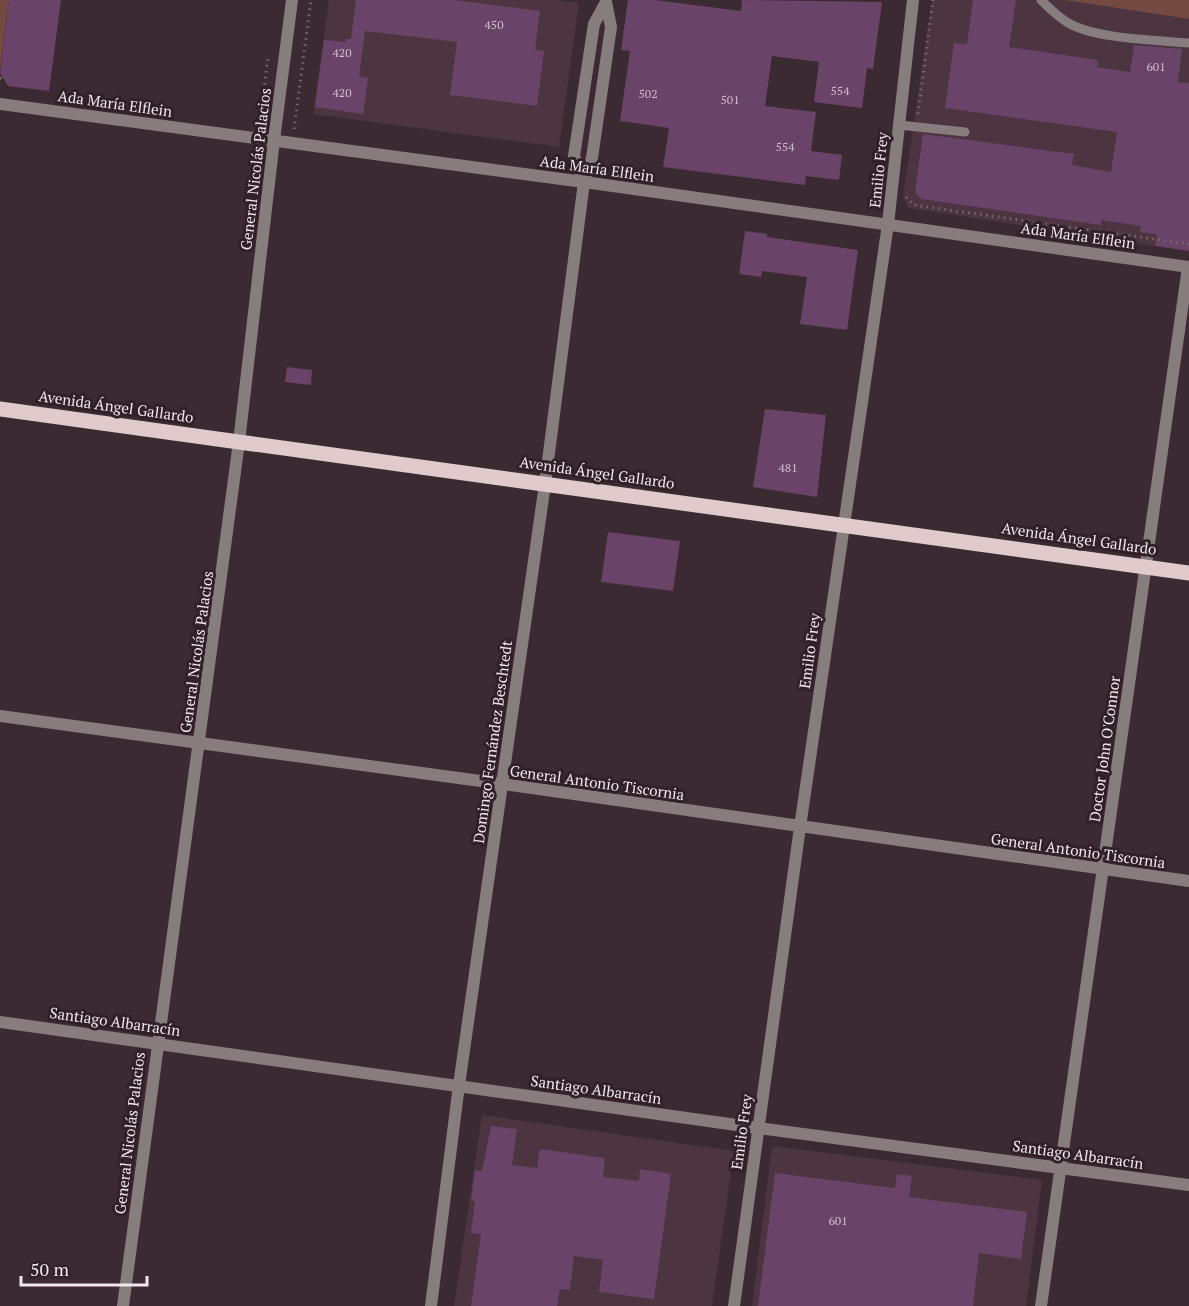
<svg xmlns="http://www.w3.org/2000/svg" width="1189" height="1306" font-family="'PT Serif',serif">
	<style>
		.built { fill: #4c3540 }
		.green { fill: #734a42 }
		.building { fill: #6a4368 }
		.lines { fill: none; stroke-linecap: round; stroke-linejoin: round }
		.path { stroke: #78686f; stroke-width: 3; stroke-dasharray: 1.5 4.5; stroke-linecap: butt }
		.service { stroke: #887d7e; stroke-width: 9 }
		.minor { stroke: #887d7e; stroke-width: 12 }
		.tertiary { stroke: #887d7e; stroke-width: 12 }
		.primary { stroke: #e0cacc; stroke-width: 15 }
		.labels { text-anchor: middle; stroke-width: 6; stroke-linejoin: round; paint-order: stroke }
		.number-label { font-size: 12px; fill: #cfbdca }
		.street-label { font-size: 15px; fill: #f1e6eb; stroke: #312028 }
	</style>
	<rect width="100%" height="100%" fill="#3c2a32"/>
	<g class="built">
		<path d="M 329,0 L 557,0 L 579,3 L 559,147 L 313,114 Z"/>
		<path d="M 932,0 L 1064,0 L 1189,19 L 1189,251 L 908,208 L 903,196 Z"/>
		<path d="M 482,1115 L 734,1151 L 712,1306 L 454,1306 Z"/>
		<path d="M 772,1146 L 1042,1180 L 1026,1306 L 752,1306 Z"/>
	</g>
	<g class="green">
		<path d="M 0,0 L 9,0 L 0,70 Z"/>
		<path d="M 1064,0 L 1189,0 L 1189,19 Z"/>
	</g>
	<g class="building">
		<path d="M 9,0 L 61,0 L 49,91 L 8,86 L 0,73 Z"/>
		<path d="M 356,0 L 455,0 L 540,11 L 535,50 L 544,51 L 537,106 L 450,95 L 457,42 L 365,31 L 359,76 L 368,78 L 363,114 L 315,107 L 324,40 L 346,42 L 346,39 L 351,39 Z"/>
		<path d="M 628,0 L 655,0 L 741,11 L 742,0 L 882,2 L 873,69 L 867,68 L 862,108 L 814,102 L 819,62 L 772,56 L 765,106 L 816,112 L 811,151 L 842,155 L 839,180 L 806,176 L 805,185 L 663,167 L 669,128 L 620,121 L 630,51 L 621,50 Z"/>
		<path d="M 973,0 L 1016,0 L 1009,47 L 1098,60 L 1097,67 L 1130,72 L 1134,45 L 1182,49 L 1178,82 L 1189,83 L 1189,251 L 1155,246 L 1157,234 L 1140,232 L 1141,226 L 1101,220 L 1101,225 L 921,199 L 915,192 L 923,134 L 1074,154 L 1072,165 L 1111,172 L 1117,132 L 945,108 L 954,43 L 967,44 Z"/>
		<path d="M 745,231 L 767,234 L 767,237 L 858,250 L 847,330 L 800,324 L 807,277 L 762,271 L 761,277 L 739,274 Z"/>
		<path d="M 287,367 L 312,370 L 311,385 L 285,382 Z"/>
		<path d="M 765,409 L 826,415 L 817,497 L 753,487 Z"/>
		<path d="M 608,532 L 680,541 L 673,591 L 601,582 Z"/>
		<path d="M 491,1126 L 517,1129 L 512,1165 L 537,1168 L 540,1149 L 605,1158 L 603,1177 L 639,1181 L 640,1169 L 671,1174 L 654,1299 L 599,1292 L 603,1260 L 574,1256 L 570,1290 L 560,1289 L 557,1306 L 471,1306 L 481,1234 L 471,1233 L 475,1201 L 471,1201 L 475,1170 L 482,1171 Z"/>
		<path d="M 775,1173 L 895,1188 L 897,1174 L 912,1176 L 909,1197 L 1027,1212 L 1021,1259 L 979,1253 L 973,1306 L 758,1306 Z"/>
	</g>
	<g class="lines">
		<g class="path">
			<path d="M 0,78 L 3,79"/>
			<path d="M 918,114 L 933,0"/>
			<path d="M 259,126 L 268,58"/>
			<path d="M 294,129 L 311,0"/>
			<path d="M 906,197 L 914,205 L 1189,244"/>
		</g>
		<g class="service">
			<path d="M 1041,0 C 1050,9 1059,18 1070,24 C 1098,39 1156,40 1189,43"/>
			<path d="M 899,125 L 965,132"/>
		</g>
		<g class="minor">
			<path d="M 606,2 L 611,27 L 592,158 L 584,182 L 574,156 L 594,24 Z"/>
			<path d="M 0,104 L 584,182 L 1189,267"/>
			<path d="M 545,484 L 584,182"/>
			<path d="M 0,716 L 503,784 L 1189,881"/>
			<path d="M 0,1022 L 758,1128 L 1189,1185"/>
			<path d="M 123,1306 L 239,442 L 274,140 L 292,0"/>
			<path d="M 734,1306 L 800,827 L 888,224 L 913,0"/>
			<path d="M 1041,1306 L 1188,267"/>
		</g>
		<path class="tertiary" d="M 431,1306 L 459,1085 L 545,484"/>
		<path class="primary" d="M 0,409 L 1189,573"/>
	</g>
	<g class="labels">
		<g class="number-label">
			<text x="494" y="29">450</text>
			<text x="342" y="57">420</text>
			<text x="1156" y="71">601</text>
			<text x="840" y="95">554</text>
			<text x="342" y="97">420</text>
			<text x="648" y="98">502</text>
			<text x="730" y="104">501</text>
			<text x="785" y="151">554</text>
			<text x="788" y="472">481</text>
			<text x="838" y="1225">601</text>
		</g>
		<g class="street-label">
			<text transform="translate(115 104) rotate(8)" y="5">Ada María Elflein</text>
			<text transform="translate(256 169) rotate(-83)" y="5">General Nicolás Palacios</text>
			<text transform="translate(597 169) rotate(8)" y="5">Ada María Elflein</text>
			<text transform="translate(879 170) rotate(-84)" y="5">Emilio Frey</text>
			<text transform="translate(1078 236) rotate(8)" y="5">Ada María Elflein</text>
			<text transform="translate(116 407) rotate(8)" y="5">Avenida Ángel Gallardo</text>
			<text transform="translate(597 473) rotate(8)" y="5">Avenida Ángel Gallardo</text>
			<text transform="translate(1079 539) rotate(8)" y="5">Avenida Ángel Gallardo</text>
			<text transform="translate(810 651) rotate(-82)" y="5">Emilio Frey</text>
			<text transform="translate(197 652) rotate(-82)" y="5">General Nicolás Palacios</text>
			<text transform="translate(493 742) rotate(-82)" y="5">Domingo Fernández Beschtedt</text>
			<text transform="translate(1105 749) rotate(-82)" y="5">Doctor John O'Connor</text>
			<text transform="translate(597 783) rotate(8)" y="5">General Antonio Tiscornia</text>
			<text transform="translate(1078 851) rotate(8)" y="5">General Antonio Tiscornia</text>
			<text transform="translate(115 1022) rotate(8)" y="5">Santiago Albarracín</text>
			<text transform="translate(596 1090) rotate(8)" y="5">Santiago Albarracín</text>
			<text transform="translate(742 1132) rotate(-82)" y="5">Emilio Frey</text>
			<text transform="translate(130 1133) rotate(-83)" y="5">General Nicolás Palacios</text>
			<text transform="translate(1078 1155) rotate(8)" y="5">Santiago Albarracín</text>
		</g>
	</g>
	<path d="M21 1276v9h126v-9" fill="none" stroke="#f1e6eb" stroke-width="3"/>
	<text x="30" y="1276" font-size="18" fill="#f1e6eb" stroke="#312028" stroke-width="4.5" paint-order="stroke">50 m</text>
</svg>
